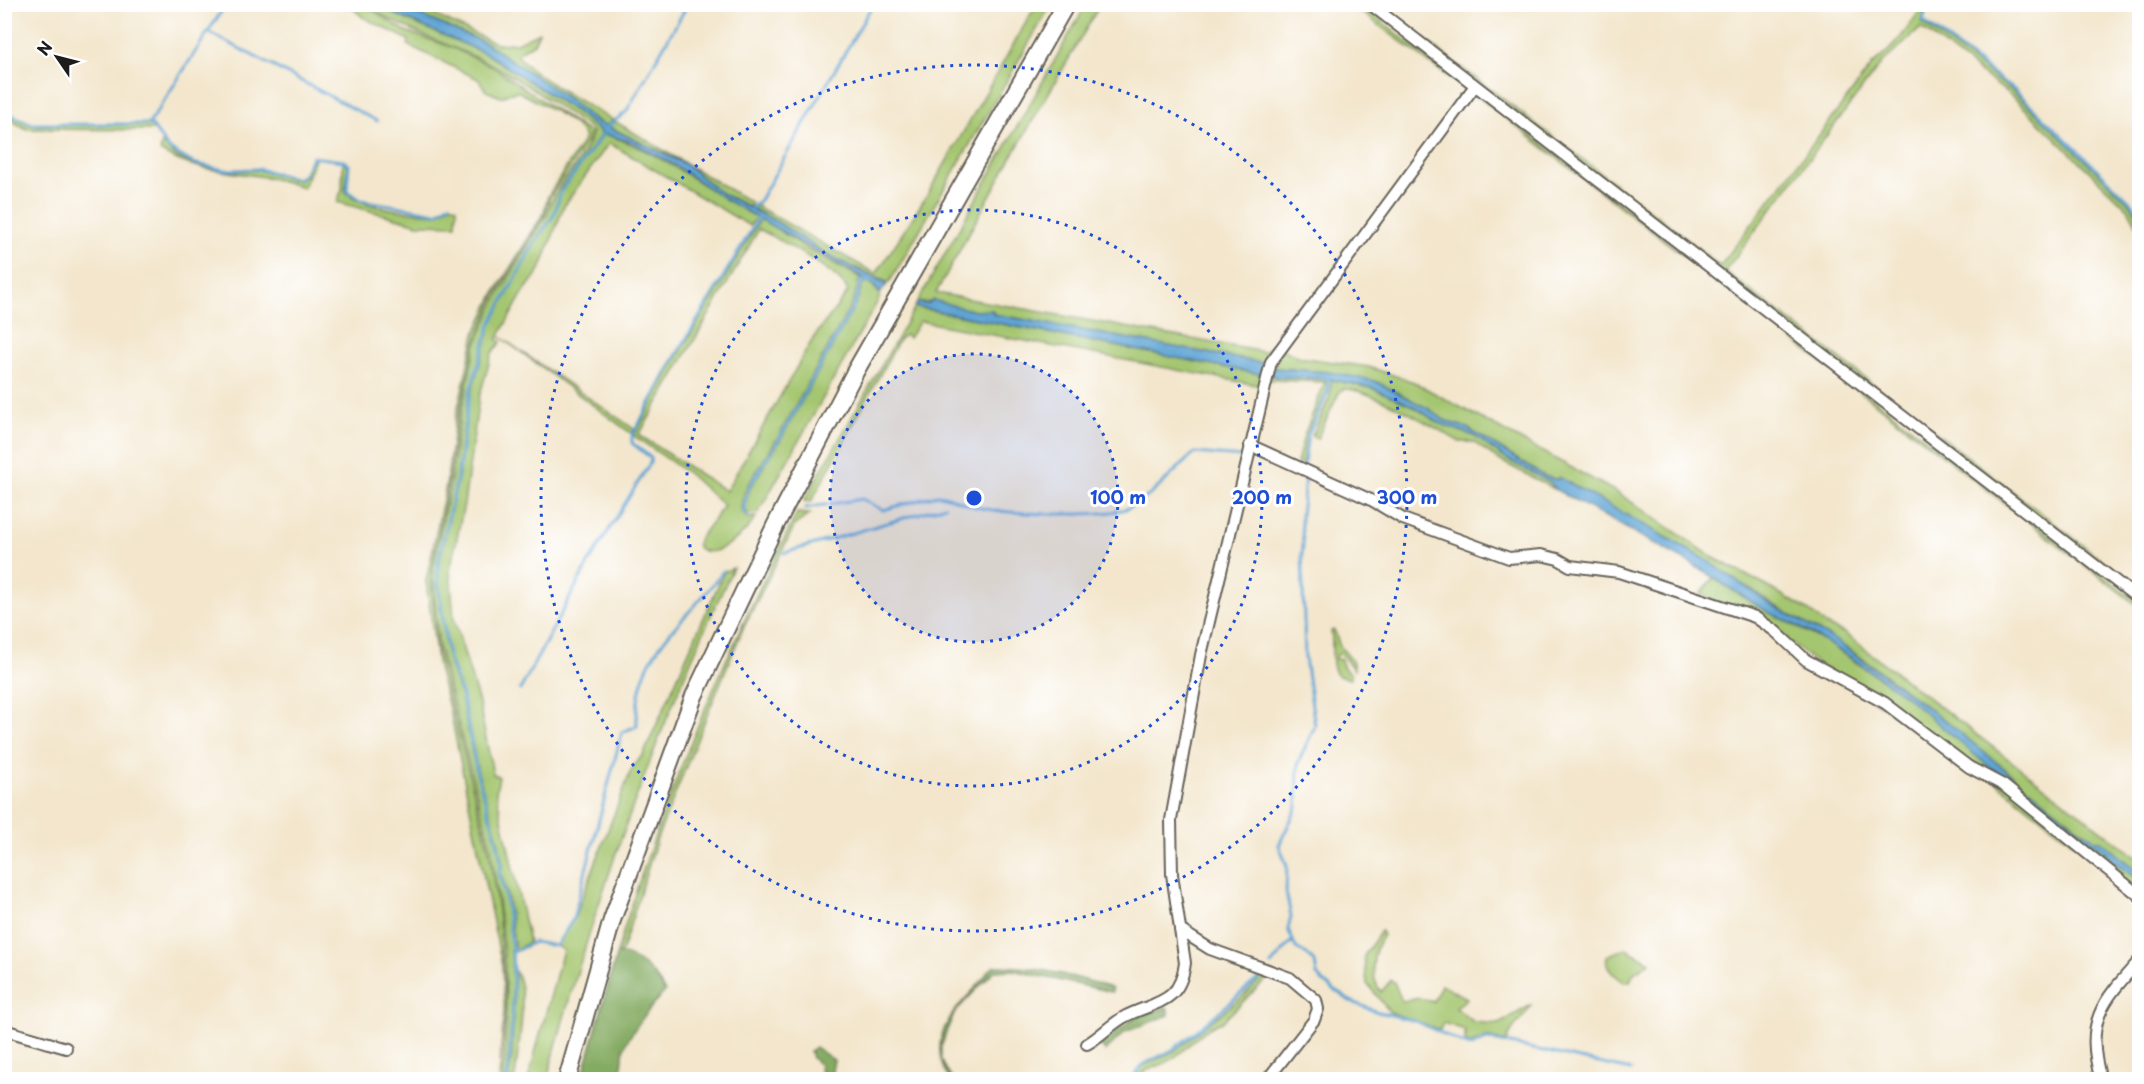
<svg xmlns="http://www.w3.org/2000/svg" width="2144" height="1084" font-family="'Playpen Sans',sans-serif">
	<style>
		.green { fill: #a5c66f; stroke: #607146; stroke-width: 1.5; fill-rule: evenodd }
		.forest { fill: #84ab62; stroke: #50643f; stroke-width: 1.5 }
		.water { fill: #5fa4d4; stroke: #3e6078; stroke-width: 1.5 }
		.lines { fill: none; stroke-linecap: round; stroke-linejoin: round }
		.stream { stroke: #5fa4d4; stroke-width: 3 }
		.minor-casing { stroke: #67635a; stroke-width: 14 }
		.highway-casing { stroke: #67635a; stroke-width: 20 }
		.minor { stroke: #fff; stroke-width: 10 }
		.highway { stroke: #fff; stroke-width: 16 }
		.ring { fill: none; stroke: #1d4ed8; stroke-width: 3; stroke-dasharray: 3 6 }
		.centre { fill: #1d4ed8; stroke: #fff; stroke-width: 3 }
		.ring-label { font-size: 18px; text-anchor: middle; font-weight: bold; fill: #1d4ed8; stroke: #fff; stroke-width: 6; stroke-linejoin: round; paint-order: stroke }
	</style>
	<rect width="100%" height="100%" fill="#fff"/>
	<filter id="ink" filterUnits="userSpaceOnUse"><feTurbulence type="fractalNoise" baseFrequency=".0167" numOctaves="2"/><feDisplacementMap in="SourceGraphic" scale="12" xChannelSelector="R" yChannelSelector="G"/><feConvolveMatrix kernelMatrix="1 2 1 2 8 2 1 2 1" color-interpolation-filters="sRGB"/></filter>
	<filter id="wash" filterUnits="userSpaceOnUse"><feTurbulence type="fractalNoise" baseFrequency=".008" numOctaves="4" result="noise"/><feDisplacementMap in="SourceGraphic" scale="24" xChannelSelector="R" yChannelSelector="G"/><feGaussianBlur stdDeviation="1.35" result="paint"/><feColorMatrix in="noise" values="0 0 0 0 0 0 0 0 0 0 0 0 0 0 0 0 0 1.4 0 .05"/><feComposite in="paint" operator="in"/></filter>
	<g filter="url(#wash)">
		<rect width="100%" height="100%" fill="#f3e6cc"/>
		<g class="green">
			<path d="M 350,5 L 365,5 L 405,31 L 451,47 L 493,67 L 590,133 L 587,142 L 550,197 L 545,214 L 494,298 L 475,344 L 457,422 L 449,479 L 431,572 L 437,650 L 489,851 L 498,911 L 506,1005 L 499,1079 L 504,1007 L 502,966 L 451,715 L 438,668 L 426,581 L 447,480 L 455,420 L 475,334 L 494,294 L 543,214 L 548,196 L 585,138 C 580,121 533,100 517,91 L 501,97 L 486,91 L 478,79 L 408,45 L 409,40 L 362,17 Z"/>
			<path d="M 368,5 L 379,5 L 394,14 L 487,54 L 577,112 L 602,133 L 561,190 L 553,215 L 535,241 L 490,325 L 469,392 L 457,475 L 438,562 L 437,583 L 447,656 L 461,697 L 476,773 L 497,841 L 501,866 L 499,870 C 517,942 514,1006 506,1079 L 501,1079 C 513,1002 502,927 491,850 L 439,649 L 432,572 L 451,480 L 459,422 L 476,344 L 496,299 L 547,214 C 555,183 585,162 592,133 L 589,127 C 557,107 526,82 492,65 C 449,43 407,33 368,5 Z"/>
			<path d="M 395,5 L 413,5 L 497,44 L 516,43 L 539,32 L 534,43 L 517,54 C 527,72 593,109 613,120 L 605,126 L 484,42 Z"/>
			<path d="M 1036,5 L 1051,5 L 889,283 L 828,255 L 753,208 L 755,205 L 876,274 L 926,197 Z"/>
			<path d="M 1086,5 L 1100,5 L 1008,163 L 936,293 L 1264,352 L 1281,339 L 1268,364 L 993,314 L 993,311 L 975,311 L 934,302 L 917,303 Z"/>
			<path d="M 1352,5 L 1363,5 L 1396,33 L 1466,86 L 1467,91 Z"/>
			<path d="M 1377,5 L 1383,5 L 1404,24 L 1676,230 L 1720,266 L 1873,64 C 1895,47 1909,28 1923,5 L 1926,5 L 1922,23 L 2016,94 L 2131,205 L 2139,218 L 2139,229 L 2128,209 L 2014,98 L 1921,28 L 1879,66 L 1725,271 L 2139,588 L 2139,595 Z"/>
			<path d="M 1478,97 L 1482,97 L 2139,603 L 2139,607 Z"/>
			<path d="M 5,112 L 32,125 L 150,124 L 154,130 L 26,129 L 5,117 Z"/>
			<path d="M 616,122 L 752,203 L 750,207 L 723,194 L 685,164 L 609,127 Z"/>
			<path d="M 604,134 C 661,151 704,190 757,216 L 750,226 L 609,143 L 564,206 L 540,270 L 523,293 L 499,336 L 634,429 L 632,434 L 499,336 L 497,339 L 501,342 L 492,353 L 479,398 L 464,504 L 450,571 L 454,619 L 479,703 L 493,774 L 499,777 L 496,792 L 529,942 L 515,951 L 508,899 L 500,871 L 503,866 L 498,840 L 478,772 L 463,696 L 449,656 L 438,582 L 439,562 L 459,475 L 468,404 L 491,325 L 536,242 L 554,216 L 562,191 Z"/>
			<path d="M 162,143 L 176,156 L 193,164 L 224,171 L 258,170 L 298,180 L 305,175 L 311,160 L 315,159 L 303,188 C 256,168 204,179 160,151 Z"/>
			<path d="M 343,162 L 348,166 L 345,191 C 364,210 411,211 437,214 L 451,205 L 457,207 L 456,225 L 418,224 L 337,202 L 342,189 Z"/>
			<path d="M 761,218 L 808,249 L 865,280 L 859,279 L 854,300 L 777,439 L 747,486 L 742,500 L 741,510 L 747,518 L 756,517 C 749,531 712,565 697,546 L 698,540 L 724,506 L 689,474 L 634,436 L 673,364 ZM 759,229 C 777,239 843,273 848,292 L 814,337 L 726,491 L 639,435 Z"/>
			<path d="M 863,283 L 872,284 L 880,294 L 879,299 L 758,513 L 748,514 L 744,507 L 750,488 L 780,441 L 857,302 Z"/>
			<path d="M 915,307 L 1264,375 L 1261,386 L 920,321 L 909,338 L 905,335 L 899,340 L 811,502 L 804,501 Z"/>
			<path d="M 1282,349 L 1298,357 L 1369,367 L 1414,382 L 1618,493 L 1714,558 L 1772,589 L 1808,610 L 1827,626 L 1844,633 L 2139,859 L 2139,873 L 2100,841 L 2095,840 C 2018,783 1946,719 1869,663 C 1833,637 1792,619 1757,593 L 1559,477 L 1558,480 L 1544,476 L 1467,428 L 1444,420 L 1429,409 L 1375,381 L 1317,371 L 1273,368 Z"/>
			<path d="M 1271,375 L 1327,379 L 1327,391 L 1307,436 L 1302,465 L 1297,463 L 1304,436 L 1325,382 L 1271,380 Z"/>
			<path d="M 1331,380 L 1372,388 L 1413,406 L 1439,423 L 1474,436 L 1551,483 L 1556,490 L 1501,461 L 1473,442 L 1460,442 C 1436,428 1368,387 1343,389 L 1339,393 L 1317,439 L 1312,436 L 1330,396 Z"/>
			<path d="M 797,513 L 810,514 L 795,525 L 742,631 L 696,742 L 657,839 L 621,954 L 617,953 C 661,801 725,654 797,513 Z"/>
			<path d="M 733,568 C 654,734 594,902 547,1079 L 528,1079 L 563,950 L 556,946 L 574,919 L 631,770 L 644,753 L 724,572 Z"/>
			<path d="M 1713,578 L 1766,611 L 1824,641 L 1903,694 L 1988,766 L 2096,844 L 2123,869 L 2139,880 L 2139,894 L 1983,772 L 1812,660 L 1777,630 L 1700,594 Z"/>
			<path d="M 1334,630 C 1337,635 1337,639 1339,644 C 1344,654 1354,657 1354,670 L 1340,653 L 1337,655 L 1336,659 L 1341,660 L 1344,668 L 1351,674 L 1351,679 L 1338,676 C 1329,666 1334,645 1331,631 Z"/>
			<path d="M 1381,931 L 1383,935 C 1372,951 1369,976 1381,992 L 1391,980 L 1394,982 L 1402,1001 C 1419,1000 1414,995 1433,1002 L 1441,985 L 1467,998 L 1456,1008 L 1474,1022 L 1499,1024 L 1531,1005 C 1525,1019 1510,1026 1507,1042 L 1486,1037 L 1470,1044 L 1465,1041 L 1465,1030 L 1443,1023 L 1440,1030 L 1390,1012 L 1367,984 L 1364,956 Z"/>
			<path d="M 1625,948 L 1650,962 L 1634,973 L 1630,981 L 1624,982 C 1615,975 1604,968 1607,956 Z"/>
			<path d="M 515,971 C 530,993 517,1052 515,1079 L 508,1079 L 512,1054 Z"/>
			<path d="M 1268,972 L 1273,973 L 1222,1022 C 1202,1028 1187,1050 1169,1061 C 1157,1068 1145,1068 1136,1079 L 1133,1080 L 1142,1066 L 1174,1051 L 1242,997 Z"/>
		</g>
		<g class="forest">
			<path d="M 617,953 C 641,958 654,971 665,992 C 656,1000 626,1038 624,1049 C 622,1058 624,1064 620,1072 L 639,1079 L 582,1079 Z"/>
			<path d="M 995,966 C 1035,966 1074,976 1112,988 L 1112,992 L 1012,970 L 994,971 L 955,1012 L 947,1030 L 941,1048 L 941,1060 L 952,1079 L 949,1079 C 926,1041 950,1014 977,986 C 983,980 987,970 995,966 Z"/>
			<path d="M 1167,1007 L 1169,1015 L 1125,1032 L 1105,1051 L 1100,1045 L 1135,1017 Z"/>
			<path d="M 815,1047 L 834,1060 L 832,1071 L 835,1079 L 821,1077 L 820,1065 L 812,1058 L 810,1051 Z"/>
		</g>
		<g class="water">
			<path d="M 379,5 L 395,5 L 484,42 L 566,97 L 596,121 L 685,164 L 723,194 L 777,222 L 828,255 L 887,284 L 880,294 L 871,282 L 728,201 L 676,166 L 632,142 L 603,134 L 577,112 L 487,54 L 394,14 Z"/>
			<path d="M 933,300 L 975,311 L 992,310 L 993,314 L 1268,364 L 1264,375 L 915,307 L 917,303 L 928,304 Z"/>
			<path d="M 1273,368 L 1329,372 L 1375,381 L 1429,409 L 1444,420 L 1467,428 L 1544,476 L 1558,480 L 1559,477 L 1705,559 L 1774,606 L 1838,642 L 1947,722 L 2070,822 L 2095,840 L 2100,840 L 2139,873 L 2139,880 L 2123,869 L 2096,844 L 2087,842 L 2009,779 L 1988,766 L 1903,694 L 1851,658 L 1807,631 L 1766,611 L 1692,564 L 1556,490 L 1551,483 L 1505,458 L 1474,436 L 1439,423 L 1413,406 L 1372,388 L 1328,379 L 1277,377 L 1271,375 Z"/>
		</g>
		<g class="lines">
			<g class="stream">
				<path d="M 1928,4 L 1923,21 L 2017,92 L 2131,202 L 2140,214"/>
				<path d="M 208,32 L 377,121"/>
				<path d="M 4,112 L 32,124 L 149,124 L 226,4"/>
				<path d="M 150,123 L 168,148 L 193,163 L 224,170 L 258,169 L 298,179 L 304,175 L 312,157 L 344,161 L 349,165 L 347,191 L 361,200 L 437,213 L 450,204"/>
				<path d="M 607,127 L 626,112 L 688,4"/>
				<path d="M 752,208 L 760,200 L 873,4"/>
				<path d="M 1304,465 L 1308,435 L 1328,392 L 1328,379"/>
				<path d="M 1304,474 C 1306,489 1301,504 1301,519 C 1301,531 1305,541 1302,553 L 1305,658 L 1315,726 L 1298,763 L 1297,807 L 1279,845 L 1287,866 L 1286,892 L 1291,916 L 1288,929 L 1296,948 L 1307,954 L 1315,963 L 1317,975 L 1323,982 L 1350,1001 L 1375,1011 L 1415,1021 L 1467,1045 L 1472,1046 L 1487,1039 L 1631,1070"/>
				<path d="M 805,508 L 862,499 L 883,510 L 937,495 C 952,495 966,506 981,508 C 1008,514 1105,518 1128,508 C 1156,496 1172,471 1195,453 L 1242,457"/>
				<path d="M 748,517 L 743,510 L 749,487 L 779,440 L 856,301 L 861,281 L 871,282"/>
				<path d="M 784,553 L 945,506"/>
				<path d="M 520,690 L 589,562 L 650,463 L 651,458 L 632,443 L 632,436 L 671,364 L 759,217"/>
				<path d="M 514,952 L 534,942 L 556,946 L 573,919 L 622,732 L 637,726 C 634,648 683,628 723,571"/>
				<path d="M 1271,965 L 1292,941"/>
				<path d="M 1134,1076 L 1142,1065 L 1172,1050 L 1193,1034 L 1266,972"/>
				<path d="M 507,1080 C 515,1007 518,942 499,870 L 502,866 L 497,841 L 477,773 L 462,696 L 448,656 L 438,582 L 438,562 L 458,475 L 470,392 L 490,325 L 535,242 L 554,215 L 561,191 L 603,134"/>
			</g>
		</g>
	</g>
	<g filter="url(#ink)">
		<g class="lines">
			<g class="minor-casing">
				<g id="minor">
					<path d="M 1370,4 L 2140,600"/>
					<path d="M 1250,445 L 1373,501 L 1403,519 L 1509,558 L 1541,555 L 1558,559 L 1570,566 L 1619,572 L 1755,617 L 1775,631 L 1806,660 L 1885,703 L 1969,767 L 2003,785 L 2140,896"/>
					<path d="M 1180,930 L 1210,949 L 1290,978 L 1316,1000 L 1318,1009 L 1314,1020 L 1267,1080"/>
					<path d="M 4,1030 L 66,1048"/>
					<path d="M 1087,1044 C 1101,1036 1112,1023 1126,1016 C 1156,1001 1180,1004 1185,963 L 1172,874 L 1171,820 L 1201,655 L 1271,362 L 1474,87"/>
					<path d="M 2101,1080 C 2084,1021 2102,1002 2140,960"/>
				</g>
			</g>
			<g class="highway-casing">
				<path id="highway" d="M 567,1080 L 612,920 L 694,696 L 776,524 L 855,372 L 1066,4"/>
			</g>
			<use href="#minor" class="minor"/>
			<use href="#highway" class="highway"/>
		</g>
	</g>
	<circle cx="974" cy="498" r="144" fill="#1d4ed8" fill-opacity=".12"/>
	<g class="ring">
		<circle cx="974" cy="498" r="144"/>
		<circle cx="974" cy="498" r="288"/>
		<circle cx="974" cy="498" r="433"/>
	</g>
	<circle cx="974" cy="498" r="9" class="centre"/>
	<g class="ring-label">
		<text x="1118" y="504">100 m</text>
		<text x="1262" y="504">200 m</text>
		<text x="1407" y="504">300 m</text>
	</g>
	<rect width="2144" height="1084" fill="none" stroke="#fff" stroke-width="24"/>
	<g transform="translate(57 57) rotate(305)" stroke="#ffffff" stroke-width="4.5" paint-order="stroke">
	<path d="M0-4.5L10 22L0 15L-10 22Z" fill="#1c1c1c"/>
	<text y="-9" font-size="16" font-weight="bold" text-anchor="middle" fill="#1c1c1c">N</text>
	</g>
</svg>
